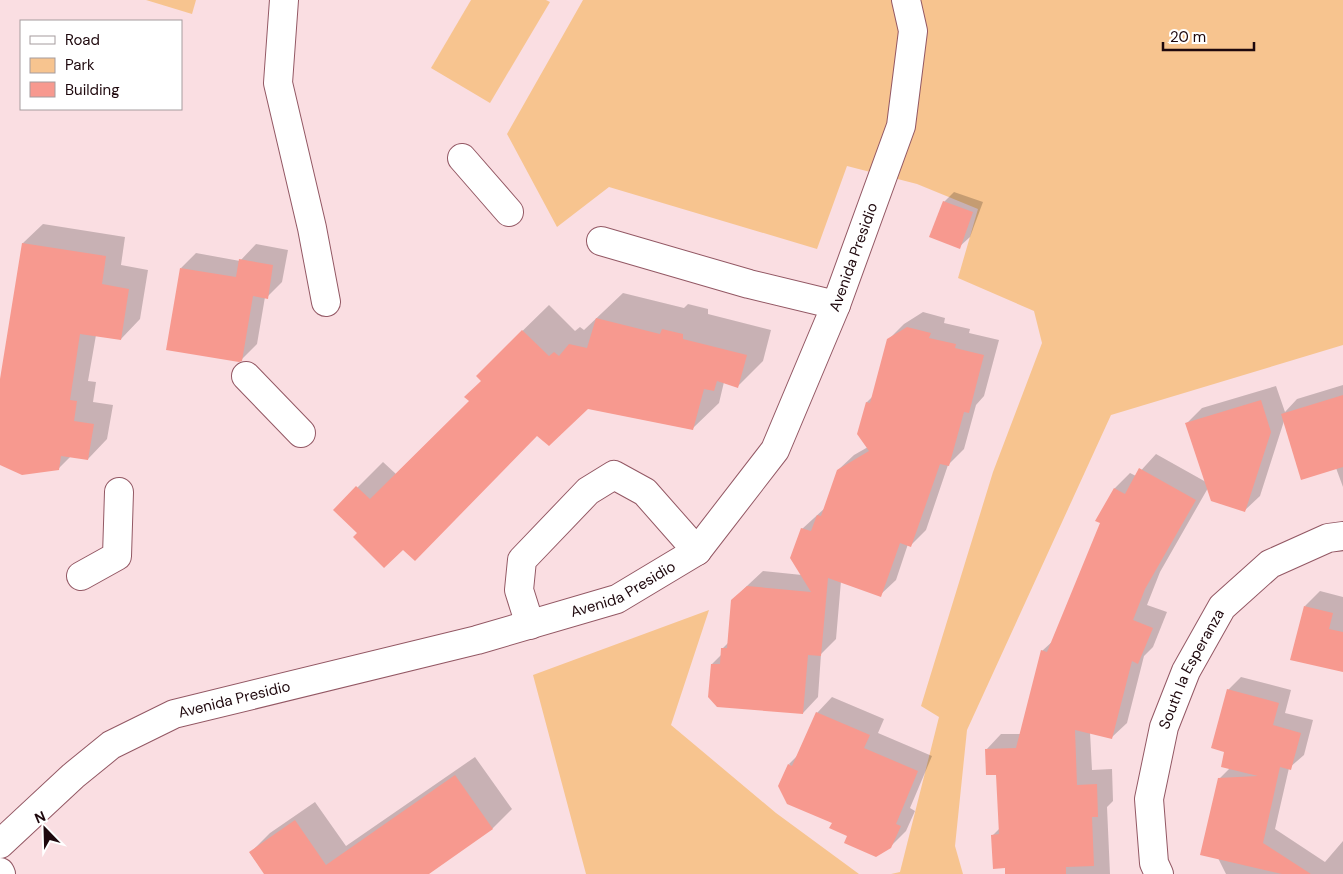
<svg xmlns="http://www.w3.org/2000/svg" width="1343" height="874" font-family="'DM Sans',sans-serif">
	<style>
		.green { fill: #f7c48f }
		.shadow { fill: #0003 }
		.building { fill: #f7998f }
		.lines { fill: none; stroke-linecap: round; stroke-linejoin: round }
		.minor-casing { stroke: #935864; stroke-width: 30 }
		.minor { stroke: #fff; stroke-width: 28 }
		.labels { text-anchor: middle; stroke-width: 4; stroke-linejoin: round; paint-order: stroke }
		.street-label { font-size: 15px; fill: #1e080d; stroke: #fff }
	</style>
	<rect width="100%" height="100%" fill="#fadee2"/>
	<g class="green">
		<path d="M 146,0 L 196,0 L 192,14 Z"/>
		<path d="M 471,0 L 546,0 L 550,2 L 490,103 L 431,68 Z"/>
		<path d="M 583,0 L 1343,0 L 1343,345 L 1111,415 L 967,730 L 955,846 L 963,874 L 891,874 L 900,872 L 939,717 L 921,706 L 993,472 L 1042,343 L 1034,311 L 958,278 L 978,209 L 917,184 L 847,166 L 817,249 L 609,187 L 557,227 L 507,134 Z"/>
		<path d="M 709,610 L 671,725 L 776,813 L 859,874 L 586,874 L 533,675 Z"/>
	</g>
	<g class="shadow">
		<path d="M 954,192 L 983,202 L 970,237 L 959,247 L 944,202 Z"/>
		<path d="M 43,224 L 125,237 L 121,265 L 148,270 L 140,319 L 121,339 L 96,335 L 88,381 L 96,382 L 93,402 L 113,405 L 107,439 L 88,459 L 71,456 L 58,469 L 0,463 L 0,387 L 23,243 Z"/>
		<path d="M 256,244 L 288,250 L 282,282 L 267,297 L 265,297 L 257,344 L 241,360 L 181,268 L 196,253 L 240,261 Z"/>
		<path d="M 623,293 L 684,308 L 688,304 L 708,309 L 708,314 L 771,330 L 763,361 L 738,386 L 724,382 L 719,403 L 693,428 L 587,408 L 537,435 L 403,548 L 358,533 L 335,510 L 383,462 L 396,474 L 471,400 L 503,350 L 549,305 L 575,331 L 580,327 L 584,330 Z"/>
		<path d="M 923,312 L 945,318 L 944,323 L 970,329 L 969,333 L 999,340 L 984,396 L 976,405 L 964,449 L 948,465 L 926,530 L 911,545 L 908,544 L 896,580 L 880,595 L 841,581 L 836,639 L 821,654 L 818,697 L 803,713 L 712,664 L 722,654 L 723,648 L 728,643 L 732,601 L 748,585 L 763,571 L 802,575 L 802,529 L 825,508 L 838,470 L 854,455 L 868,447 L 867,402 L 873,396 L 888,340 L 904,324 Z"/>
		<path d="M 1343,385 L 1343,487 L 1336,468 L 1284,421 L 1260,496 L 1244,511 L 1208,488 L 1160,572 L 1147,605 L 1167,612 L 1153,647 L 1144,656 L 1127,723 L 1111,738 L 1090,732 L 1092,770 L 1112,769 L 1113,801 L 1107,807 L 1110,874 L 1006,874 L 1006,867 L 993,835 L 1000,828 L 997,773 L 986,750 L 1001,734 L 1021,734 L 1042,651 L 1054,640 L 1101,523 L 1097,520 L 1115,488 L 1130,473 L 1136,476 L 1156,454 L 1206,482 L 1187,423 L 1202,408 L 1276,386 L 1285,412 L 1297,399 Z"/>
		<path d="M 1320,591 L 1343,597 L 1343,671 L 1305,606 Z"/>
		<path d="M 1241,677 L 1291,690 L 1285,713 L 1313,720 L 1304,755 L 1289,768 L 1275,829 L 1325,862 L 1343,841 L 1343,874 L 1226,874 L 1218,858 L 1219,779 L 1230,768 L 1226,751 L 1228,690 Z"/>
		<path d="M 832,697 L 884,719 L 878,733 L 932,756 L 910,808 L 915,811 L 906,831 L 890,847 L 849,835 L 833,822 L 789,764 L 798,755 L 817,713 Z"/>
		<path d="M 475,757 L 512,809 L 493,828 L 426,874 L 265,874 L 250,853 L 270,833 L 315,802 L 346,846 Z"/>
	</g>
	<g class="building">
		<path d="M 943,201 L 973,212 L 960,249 L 929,237 Z"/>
		<path d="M 22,243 L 106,256 L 102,284 L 129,289 L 121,340 L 80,334 L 70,400 L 77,401 L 74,421 L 94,424 L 88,460 L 61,456 L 59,470 L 22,475 L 0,465 L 0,379 Z"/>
		<path d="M 239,259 L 273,265 L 268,299 L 253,296 L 242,361 L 239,362 L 166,350 L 180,268 L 236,277 Z"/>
		<path d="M 596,318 L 660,334 L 662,329 L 683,334 L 683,339 L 747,355 L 738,388 L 717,381 L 714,391 L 704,389 L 693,430 L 588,409 L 549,446 L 537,436 L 415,561 L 403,550 L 384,568 L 353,537 L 357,533 L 333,510 L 356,486 L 370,499 L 469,401 L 464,397 L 481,381 L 476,376 L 522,330 L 549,356 L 554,352 L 559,356 L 569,344 L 587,348 Z"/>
		<path d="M 907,327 L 931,333 L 929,338 L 956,344 L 955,348 L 984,355 L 969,413 L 964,412 L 949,466 L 940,464 L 911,547 L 900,543 L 881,597 L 828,578 L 821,656 L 808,655 L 803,714 L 717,707 L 708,697 L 711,664 L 720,664 L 721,648 L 727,648 L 731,600 L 747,586 L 811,592 L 790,558 L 801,528 L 811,531 L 817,515 L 821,516 L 837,470 L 869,451 L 857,434 L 866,402 L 870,403 L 887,339 Z"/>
		<path d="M 1343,395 L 1343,467 L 1301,480 L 1281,414 Z"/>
		<path d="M 1261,400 L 1271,432 L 1245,512 L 1211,501 L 1185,423 Z"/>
		<path d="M 1139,468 L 1196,500 L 1145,589 L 1133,620 L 1153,628 L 1138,664 L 1132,661 L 1112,739 L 1075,730 L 1077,785 L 1097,784 L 1098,817 L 1092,817 L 1094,866 L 1066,867 L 1066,874 L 1005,874 L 1005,868 L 993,869 L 991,835 L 999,834 L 996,775 L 986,775 L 985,749 L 1016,748 L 1041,650 L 1047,652 L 1100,523 L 1095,521 L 1114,488 L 1125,494 Z"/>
		<path d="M 1304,606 L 1333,613 L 1329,629 L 1343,632 L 1343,672 L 1290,660 Z"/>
		<path d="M 1227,689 L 1279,703 L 1273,725 L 1301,733 L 1291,770 L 1280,767 L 1263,843 L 1311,874 L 1282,874 L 1200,855 L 1218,778 L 1258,776 L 1221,767 L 1224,752 L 1211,748 Z"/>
		<path d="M 816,712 L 870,735 L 864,748 L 918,771 L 896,824 L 901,826 L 891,848 L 876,857 L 844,843 L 847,836 L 829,828 L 832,823 L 787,804 L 778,786 L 788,764 L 792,766 Z"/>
		<path d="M 455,775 L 493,829 L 429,874 L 264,874 L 249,852 L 295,820 L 326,865 Z"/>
	</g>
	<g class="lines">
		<g class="minor-casing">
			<g id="minor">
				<path d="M 284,0 L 278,83 L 312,228 L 326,302"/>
				<path d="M 462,158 L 509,212"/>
				<path d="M 601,241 L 749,284 L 836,305"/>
				<path d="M 246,376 L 301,433"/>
				<path d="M 81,576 L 117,556 L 119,492"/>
				<path d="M 530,625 L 519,590 L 522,560 L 588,491 L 614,475 L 645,492 L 697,551"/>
				<path id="s1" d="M 0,844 L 73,776 L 111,745 L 174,714 L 477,640 L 617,599 L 697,551 L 775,450 L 836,305 L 901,126 L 913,31 L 906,0"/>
				<path d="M 0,872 L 1,874"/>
				<path id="s2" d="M 1159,874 L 1154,863 L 1149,799 L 1164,727 L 1186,671 L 1222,607 L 1270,564 L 1328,538 L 1343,536"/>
			</g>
		</g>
		<use href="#minor" class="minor"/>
	</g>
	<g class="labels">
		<g class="street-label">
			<text dy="5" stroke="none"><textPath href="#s1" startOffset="1106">Avenida Presidio</textPath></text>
			<text dy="5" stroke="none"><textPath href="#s1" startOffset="686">Avenida Presidio</textPath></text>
			<text dy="5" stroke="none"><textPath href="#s2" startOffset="214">South la Esperanza</textPath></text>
			<text dy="5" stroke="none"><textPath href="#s1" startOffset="281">Avenida Presidio</textPath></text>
		</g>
	</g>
	<rect x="20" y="20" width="162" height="90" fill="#ffffff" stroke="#a59c9e"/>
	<rect x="30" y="36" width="25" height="8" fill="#ffffff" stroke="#a59c9e"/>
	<text x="65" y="45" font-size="15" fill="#1e080d">Road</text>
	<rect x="30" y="58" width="25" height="15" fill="#f7c48f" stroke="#a59c9e"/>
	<text x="65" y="70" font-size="15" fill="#1e080d">Park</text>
	<rect x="30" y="82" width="25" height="15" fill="#f7998f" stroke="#a59c9e"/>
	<text x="65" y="95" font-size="15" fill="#1e080d">Building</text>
	<g transform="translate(45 829) rotate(337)" stroke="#ffffff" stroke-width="4" paint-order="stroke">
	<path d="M0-4L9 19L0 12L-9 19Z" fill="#1e080d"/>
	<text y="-8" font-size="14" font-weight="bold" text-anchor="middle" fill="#1e080d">N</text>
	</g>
	<path d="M1163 42v8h91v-8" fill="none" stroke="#1e080d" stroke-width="2.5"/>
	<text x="1170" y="42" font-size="15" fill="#1e080d" stroke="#ffffff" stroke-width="4" paint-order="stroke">20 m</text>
</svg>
